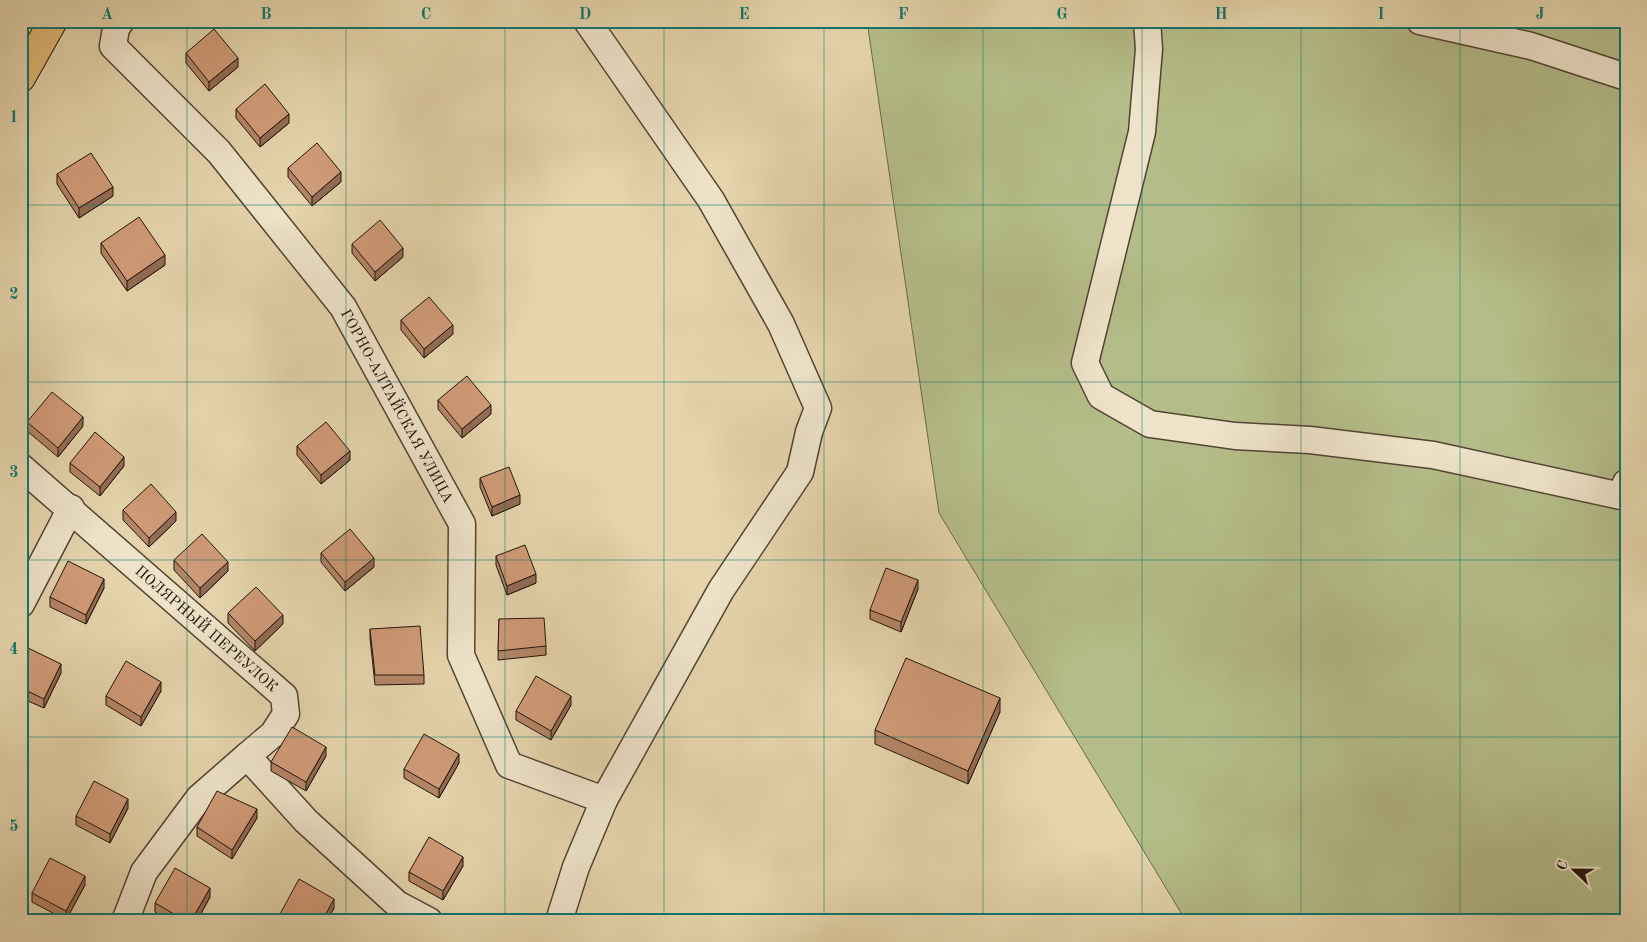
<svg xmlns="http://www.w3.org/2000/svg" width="1647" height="942" font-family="'Old Standard TT',serif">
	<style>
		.green { fill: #b4bd89; stroke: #6b684b }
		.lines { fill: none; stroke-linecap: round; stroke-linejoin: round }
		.minor-casing { stroke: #534335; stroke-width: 29 }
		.trunk-casing { stroke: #22130d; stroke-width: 30 }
		.minor { stroke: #eee3c9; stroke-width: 26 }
		.trunk { stroke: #e2ba76; stroke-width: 28 }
		.wall { fill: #b38567; stroke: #22130d }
		.shaded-wall { fill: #926c54; stroke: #22130d }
		.building { fill: #d09b78; stroke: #22130d }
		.grid { fill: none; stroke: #0f766e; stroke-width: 1; stroke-opacity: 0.55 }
		.labels { text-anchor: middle; stroke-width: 4.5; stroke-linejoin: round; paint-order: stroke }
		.street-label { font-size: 15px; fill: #22130d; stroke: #eee3c9 }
		.neatline { fill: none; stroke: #0f766e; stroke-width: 2 }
		.grid-label { font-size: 16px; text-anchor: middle; font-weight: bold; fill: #0f766e }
	</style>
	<rect width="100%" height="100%" fill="#e5d4ac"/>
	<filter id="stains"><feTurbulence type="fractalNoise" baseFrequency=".004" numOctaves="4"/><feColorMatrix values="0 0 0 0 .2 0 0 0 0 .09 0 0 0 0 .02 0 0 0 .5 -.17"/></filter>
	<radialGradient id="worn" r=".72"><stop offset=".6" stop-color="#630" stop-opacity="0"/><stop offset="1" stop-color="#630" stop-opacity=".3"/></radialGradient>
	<path class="green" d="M 867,21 L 1626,21 L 1626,921 L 1186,921 L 939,513 Z"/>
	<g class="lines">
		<g class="minor-casing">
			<g id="minor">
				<path id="s1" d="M 121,21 L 116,28 L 113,46 L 219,152 L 343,307 L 462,524 L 461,655 L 509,765 L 604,800"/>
				<path d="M 1147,21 L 1149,49 L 1142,132 L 1085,363 L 1101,396 L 1150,424 L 1235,436 L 1310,440 L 1433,455 L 1621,496 L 1626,483"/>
				<path d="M 1420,21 L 1531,46 L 1626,77"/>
				<path id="s2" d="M 21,467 L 284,696 L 286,714 L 273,734 L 247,756 L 306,821 L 397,904 L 429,921"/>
				<path d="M 21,604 L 71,508"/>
				<path d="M 125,921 L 144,872 L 199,798 L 247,756"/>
				<path d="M 559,921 L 576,867 L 604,800 L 721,590 L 800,472 L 809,432 L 818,408 L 781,324 L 711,200 L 587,21"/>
			</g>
		</g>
		<g class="trunk-casing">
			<path id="trunk" d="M 21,78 L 53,21"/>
		</g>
		<use href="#minor" class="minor"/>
		<use href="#trunk" class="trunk"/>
	</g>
	<g class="wall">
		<path d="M 186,53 L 238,67 L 209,91 L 186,63 Z"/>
		<path d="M 236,109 L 289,123 L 260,147 L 236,118 Z"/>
		<path d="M 288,168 L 341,182 L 312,206 L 288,177 Z"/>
		<path d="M 57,174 L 113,196 L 79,218 L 57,184 Z"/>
		<path d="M 101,243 L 165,265 L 127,291 L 101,253 Z"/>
		<path d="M 352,244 L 403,257 L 375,281 L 352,253 Z"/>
		<path d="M 401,320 L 453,334 L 424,358 L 401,330 Z"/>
		<path d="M 438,400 L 491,414 L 462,438 L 438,409 Z"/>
		<path d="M 27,422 L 83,426 L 58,457 L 27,431 Z"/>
		<path d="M 297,446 L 350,460 L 321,484 L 297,455 Z"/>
		<path d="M 70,463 L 124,466 L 100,496 L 70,472 Z"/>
		<path d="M 480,478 L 520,504 L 492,516 L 480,487 Z"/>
		<path d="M 123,510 L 176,521 L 149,547 L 123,520 Z"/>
		<path d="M 321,553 L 374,567 L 345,591 L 321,562 Z"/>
		<path d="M 496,556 L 536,583 L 507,595 L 496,565 Z"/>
		<path d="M 174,560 L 228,571 L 200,598 L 174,570 Z"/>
		<path d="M 104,588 L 86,624 L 50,607 L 50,597 Z"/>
		<path d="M 918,589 L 901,632 L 870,619 L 870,610 Z"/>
		<path d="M 228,613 L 283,624 L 255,651 L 228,623 Z"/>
		<path d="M 499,619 L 546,646 L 546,655 L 498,660 Z"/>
		<path d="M 370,629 L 424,675 L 424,684 L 375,685 L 370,638 Z"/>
		<path d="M 21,656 L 61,673 L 44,708 L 21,698 Z"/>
		<path d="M 161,691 L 141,726 L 106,705 L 106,696 Z"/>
		<path d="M 571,705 L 551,740 L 516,720 L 516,711 Z"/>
		<path d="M 1000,712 L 968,784 L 875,744 L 875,730 Z"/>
		<path d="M 326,756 L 306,791 L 271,771 L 271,762 Z"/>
		<path d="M 459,763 L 439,798 L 404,778 L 404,769 Z"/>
		<path d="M 128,808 L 110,843 L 76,825 L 76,816 Z"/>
		<path d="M 257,818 L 232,859 L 197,836 L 197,827 Z"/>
		<path d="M 463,866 L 443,900 L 409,881 L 409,872 Z"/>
		<path d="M 85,885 L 66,920 L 32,902 L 32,893 Z"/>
		<path d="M 210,897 L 197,921 L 170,921 L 155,912 L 155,903 Z"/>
		<path d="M 334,908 L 327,921 L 280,921 L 280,914 Z"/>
	</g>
	<g class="shaded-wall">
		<path d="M 238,58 L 238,67 L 209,91 L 209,82 Z"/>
		<path d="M 289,114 L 289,123 L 260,147 L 260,138 Z"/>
		<path d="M 341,172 L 341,182 L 312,206 L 312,197 Z"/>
		<path d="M 113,187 L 113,196 L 79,218 L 79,208 Z"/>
		<path d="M 403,248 L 403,257 L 375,281 L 375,272 Z"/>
		<path d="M 165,255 L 165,265 L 127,291 L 127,281 Z"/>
		<path d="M 453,325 L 453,334 L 424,358 L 424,349 Z"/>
		<path d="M 491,405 L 491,414 L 462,438 L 462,429 Z"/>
		<path d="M 83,417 L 83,426 L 58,457 L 58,448 Z"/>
		<path d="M 350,451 L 350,460 L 321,484 L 321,475 Z"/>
		<path d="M 124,457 L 124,466 L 100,496 L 100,487 Z"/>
		<path d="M 520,495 L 520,504 L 492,516 L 492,507 Z"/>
		<path d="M 176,512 L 176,521 L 149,547 L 149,538 Z"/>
		<path d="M 27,521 L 27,530 L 21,541 L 21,532 Z"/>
		<path d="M 374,558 L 374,567 L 345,591 L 345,582 Z"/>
		<path d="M 228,562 L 228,571 L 200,598 L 200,588 Z"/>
		<path d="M 536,574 L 536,583 L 507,595 L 507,586 Z"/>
		<path d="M 104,579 L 104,588 L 86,624 L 86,615 Z"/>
		<path d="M 918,580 L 918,589 L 901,632 L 901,622 Z"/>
		<path d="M 283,615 L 283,624 L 255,651 L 255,641 Z"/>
		<path d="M 61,664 L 61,673 L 44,708 L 44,699 Z"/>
		<path d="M 161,682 L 161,691 L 141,726 L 141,717 Z"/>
		<path d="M 571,696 L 571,705 L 551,740 L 551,731 Z"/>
		<path d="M 1000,698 L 1000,712 L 968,784 L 968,771 Z"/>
		<path d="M 326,747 L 326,756 L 306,791 L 306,782 Z"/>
		<path d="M 25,748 L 25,757 L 21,765 L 21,755 Z"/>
		<path d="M 459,754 L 459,763 L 439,798 L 439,789 Z"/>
		<path d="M 128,799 L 128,808 L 110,843 L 110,834 Z"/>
		<path d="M 257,809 L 257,818 L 232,859 L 232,850 Z"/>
		<path d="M 463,857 L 463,866 L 443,900 L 443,891 Z"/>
		<path d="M 85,876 L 85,885 L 66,920 L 66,911 Z"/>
		<path d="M 210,888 L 210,897 L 197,921 L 191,921 Z"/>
		<path d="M 334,899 L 334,908 L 327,921 L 322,921 Z"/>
	</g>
	<g class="building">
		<path d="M 214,29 L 238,58 L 209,82 L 186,53 Z"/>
		<path d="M 265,84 L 289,114 L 260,138 L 236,109 Z"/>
		<path d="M 317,143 L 341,172 L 312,197 L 288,168 Z"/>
		<path d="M 91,153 L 113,187 L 79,208 L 57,174 Z"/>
		<path d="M 139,217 L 165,255 L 127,281 L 101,243 Z"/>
		<path d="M 380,220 L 403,248 L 375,272 L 352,244 Z"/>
		<path d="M 429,297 L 453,325 L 424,349 L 401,320 Z"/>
		<path d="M 467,376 L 491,405 L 462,429 L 438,400 Z"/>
		<path d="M 52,392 L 83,417 L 58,448 L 27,422 Z"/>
		<path d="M 326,422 L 350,451 L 321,475 L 297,446 Z"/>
		<path d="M 95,432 L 124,457 L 100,487 L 70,463 Z"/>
		<path d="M 509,467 L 520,495 L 492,507 L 480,478 Z"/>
		<path d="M 151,484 L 176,512 L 149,538 L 123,510 Z"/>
		<path d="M 21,519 L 27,521 L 21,532 Z"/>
		<path d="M 350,529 L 374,558 L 345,582 L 321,553 Z"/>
		<path d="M 202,534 L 228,562 L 200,588 L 174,560 Z"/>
		<path d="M 525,545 L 536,574 L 507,586 L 496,556 Z"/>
		<path d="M 68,561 L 104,579 L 86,615 L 50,597 Z"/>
		<path d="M 886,568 L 918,580 L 901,622 L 870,610 Z"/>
		<path d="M 256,587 L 283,615 L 255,641 L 228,613 Z"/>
		<path d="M 544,618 L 546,646 L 498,651 L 499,619 Z"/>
		<path d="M 420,626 L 424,675 L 375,675 L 370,629 Z"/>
		<path d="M 26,647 L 61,664 L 44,699 L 21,688 L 21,656 Z"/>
		<path d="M 906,658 L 1000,698 L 968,771 L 875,730 Z"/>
		<path d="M 126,661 L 161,682 L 141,717 L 106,696 Z"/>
		<path d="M 536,676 L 571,696 L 551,731 L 516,711 Z"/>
		<path d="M 292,727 L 326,747 L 306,782 L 271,762 Z"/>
		<path d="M 424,734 L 459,754 L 439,789 L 404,769 Z"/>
		<path d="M 21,746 L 25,748 L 21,755 Z"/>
		<path d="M 94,781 L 128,799 L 110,834 L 76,816 Z"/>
		<path d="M 217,791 L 257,809 L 232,850 L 197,827 Z"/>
		<path d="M 429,837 L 463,857 L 443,891 L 409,872 Z"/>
		<path d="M 50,858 L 85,876 L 66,911 L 32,893 Z"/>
		<path d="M 175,868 L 210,888 L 191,921 L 186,921 L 155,903 Z"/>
		<path d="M 299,879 L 334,899 L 322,921 L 291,921 L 280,914 Z"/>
	</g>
	<path class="grid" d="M 187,21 L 187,921M 346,21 L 346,921M 505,21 L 505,921M 664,21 L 664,921M 824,21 L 824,921M 983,21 L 983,921M 1142,21 L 1142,921M 1301,21 L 1301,921M 1460,21 L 1460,921M 21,205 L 1626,205M 21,382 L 1626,382M 21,560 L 1626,560M 21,737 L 1626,737"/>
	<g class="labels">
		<g class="street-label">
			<text dy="5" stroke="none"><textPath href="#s1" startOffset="488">ГОРНО-АЛТАЙСКАЯ УЛИЦА</textPath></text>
			<text dy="5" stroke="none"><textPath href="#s2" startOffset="246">ПОЛЯРНЫЙ ПЕРЕУЛОК</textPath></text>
		</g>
	</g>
	<rect width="1647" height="942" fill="none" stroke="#e5d4ac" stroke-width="55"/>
	<g transform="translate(1574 870) rotate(292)" stroke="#eee3c9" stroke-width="4" paint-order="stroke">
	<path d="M0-4L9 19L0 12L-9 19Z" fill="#22130d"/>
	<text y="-8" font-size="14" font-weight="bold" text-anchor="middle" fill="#22130d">С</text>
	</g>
	<rect x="28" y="28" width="1592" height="886" class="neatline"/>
	<g class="grid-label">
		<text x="107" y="19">A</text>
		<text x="266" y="19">B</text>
		<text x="426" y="19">C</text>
		<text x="585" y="19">D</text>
		<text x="744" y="19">E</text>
		<text x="903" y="19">F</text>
		<text x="1062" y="19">G</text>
		<text x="1221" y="19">H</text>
		<text x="1381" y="19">I</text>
		<text x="1540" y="19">J</text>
		<text x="14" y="122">1</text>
		<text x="14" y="299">2</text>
		<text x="14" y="477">3</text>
		<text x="14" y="654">4</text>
		<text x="14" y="831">5</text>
	</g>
	<rect width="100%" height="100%" filter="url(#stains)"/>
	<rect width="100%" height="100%" fill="url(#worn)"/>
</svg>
